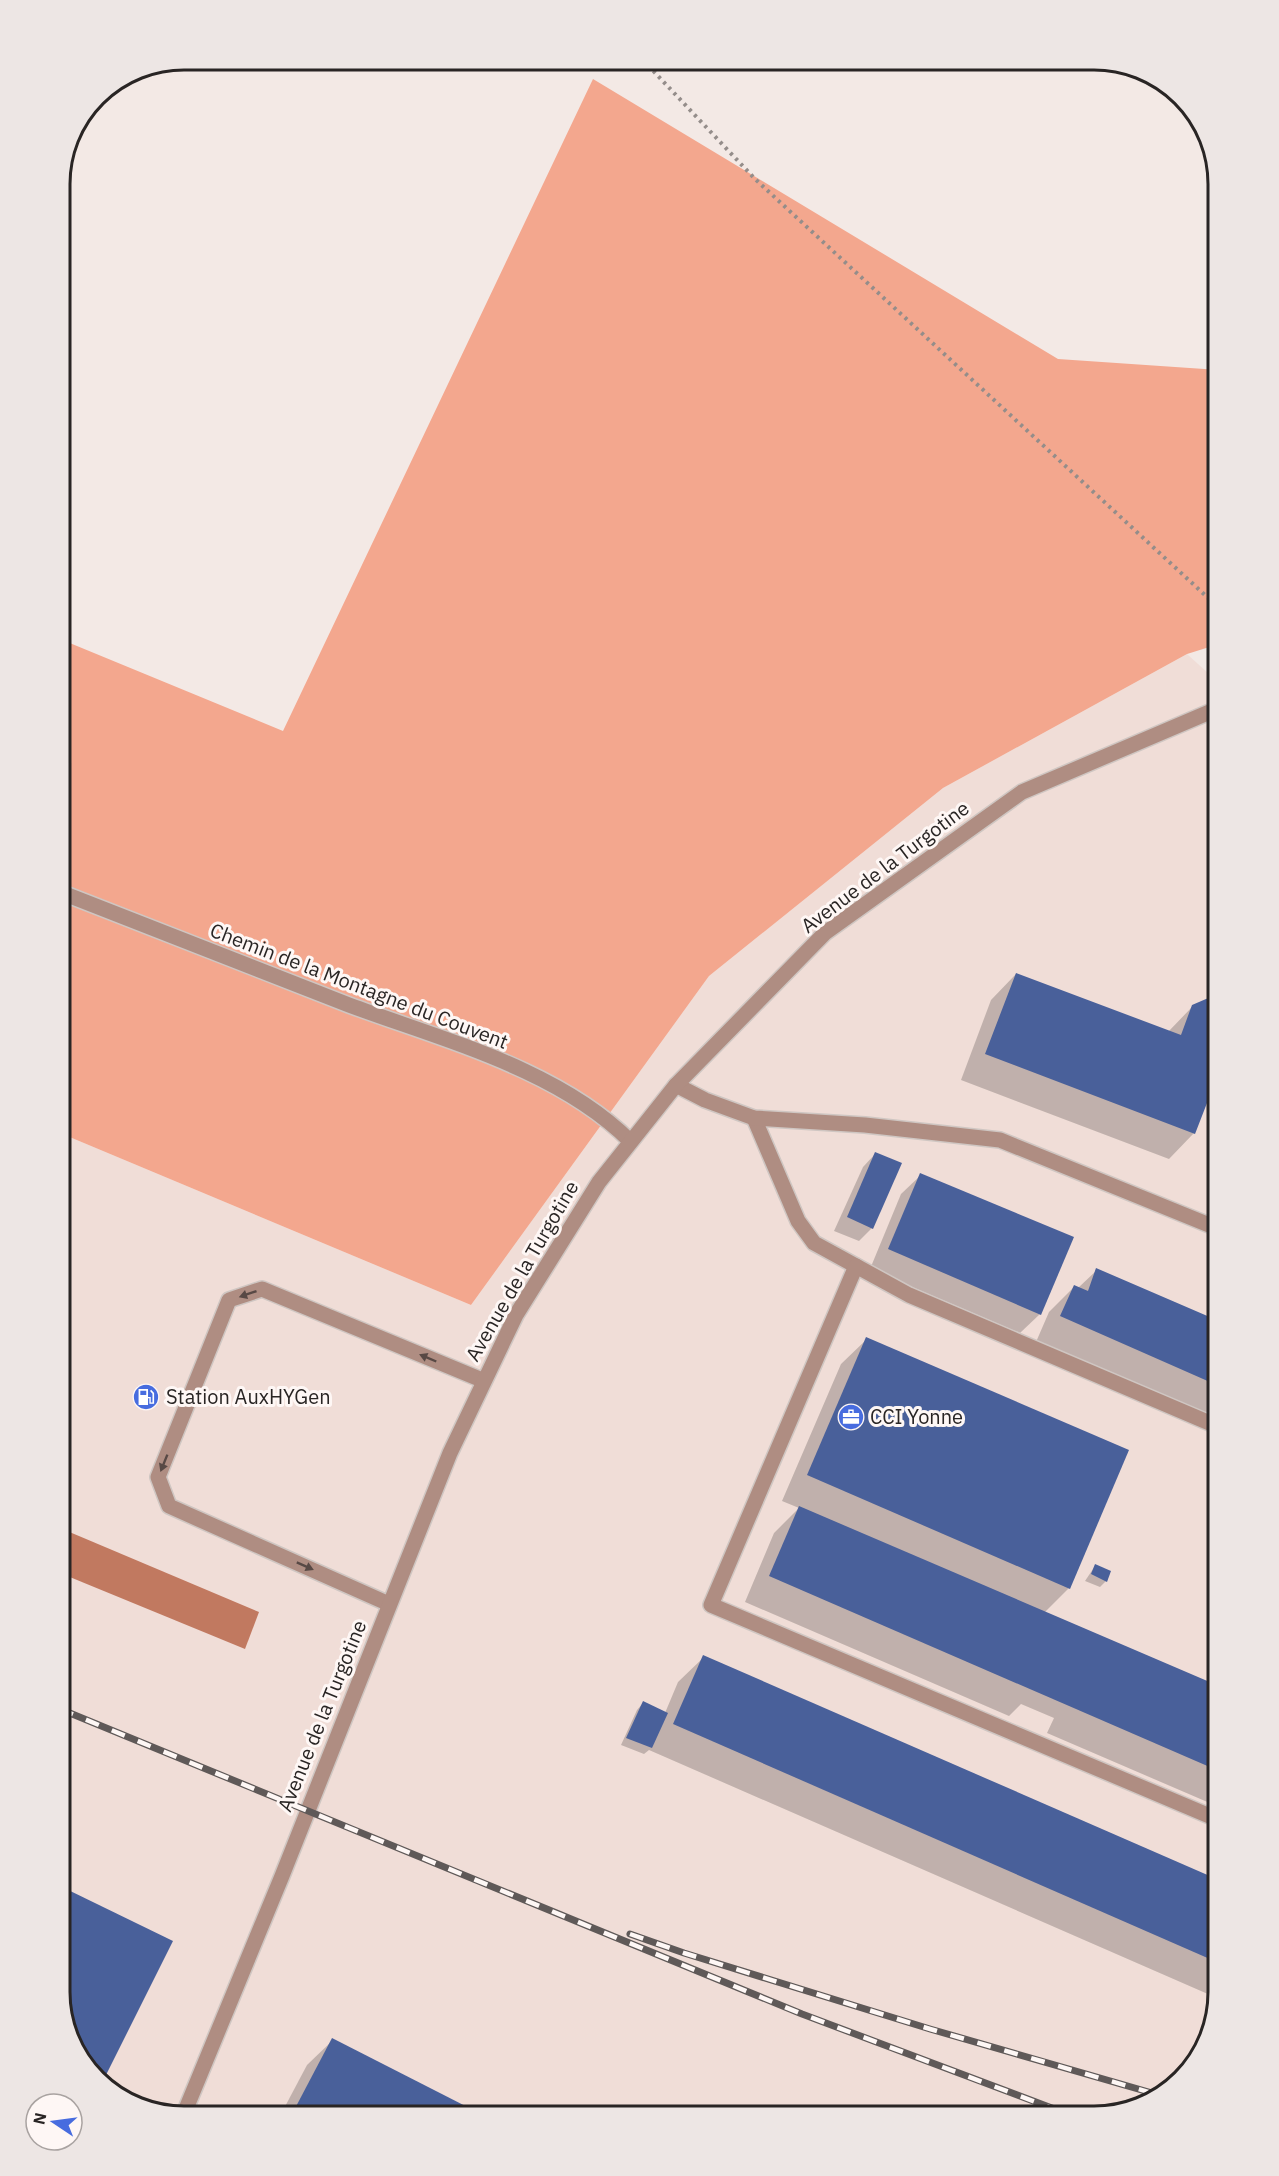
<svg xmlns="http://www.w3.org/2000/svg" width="1279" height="2176" font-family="'IBM Plex Sans',sans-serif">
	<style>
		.built { fill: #f0ddd7 }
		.forest { fill: #f3a78e }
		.water { fill: #c17960 }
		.shadow { fill: #0003 }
		.building { fill: #49609a }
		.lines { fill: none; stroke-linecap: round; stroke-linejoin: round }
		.service-casing { stroke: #cfc6c2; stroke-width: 18 }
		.minor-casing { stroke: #cfc6c2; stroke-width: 18 }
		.path { stroke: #948d8a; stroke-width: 4; stroke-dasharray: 3 4.5; stroke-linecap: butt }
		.service { stroke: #af8d82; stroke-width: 15 }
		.minor { stroke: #af8d82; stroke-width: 15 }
		.rail-casing { stroke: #5f5958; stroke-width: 7 }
		.rail { stroke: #fef7f5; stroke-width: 4.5; stroke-dasharray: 14; stroke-linecap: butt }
		.oneway { fill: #584945 }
		.labels { text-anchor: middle; stroke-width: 6; stroke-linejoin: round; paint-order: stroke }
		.street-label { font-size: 20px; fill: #292524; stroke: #fef7f5 }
		.poi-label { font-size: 20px; fill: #292524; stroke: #fef7f5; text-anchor: start }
		.rim { fill: none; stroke: #292524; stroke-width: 3 }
	</style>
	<rect width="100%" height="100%" fill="#f3e9e5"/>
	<path class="built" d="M 1187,654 L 1219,683 L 1219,1992 L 1198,2060 L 1149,2103 L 1095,2116 L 177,2116 L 116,2095 L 73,2046 L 60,1992 L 60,1133 L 471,1305 L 709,976 L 943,788 Z"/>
	<path class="forest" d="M 593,79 L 1058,359 L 1219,370 L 1219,644 L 1187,654 L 943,788 L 709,976 L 471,1305 L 60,1133 L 60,639 L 283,731 Z"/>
	<path class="water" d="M 60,1528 L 259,1612 L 245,1649 L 60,1573 Z"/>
	<g class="shadow">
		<path d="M 1016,974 L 1168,1032 L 1193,1006 L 1194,1133 L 1169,1159 L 961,1080 L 991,1000 Z"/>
		<path d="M 876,1153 L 872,1228 L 859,1241 L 834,1231 L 863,1167 Z"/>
		<path d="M 921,1175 L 1040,1314 L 1020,1333 L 870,1269 L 901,1194 Z"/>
		<path d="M 1097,1270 L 1219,1323 L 1219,1423 L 1036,1342 L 1049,1312 L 1074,1287 L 1078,1288 Z"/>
		<path d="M 867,1339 L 1069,1588 L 1044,1613 L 1219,1688 L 1219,1807 L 1047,1733 L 1054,1718 L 1021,1704 L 1009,1716 L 745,1602 L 774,1533 L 799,1508 L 782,1501 L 841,1364 Z"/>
		<path d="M 1095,1566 L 1106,1581 L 1100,1587 L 1085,1581 Z"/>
		<path d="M 704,1657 L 1219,1882 L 1217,1998 L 649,1750 L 644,1754 L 621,1745 L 637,1710 L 643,1703 L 665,1713 L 678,1682 Z"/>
		<path d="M 60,1992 L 102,2079 L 73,2046 Z"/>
		<path d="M 333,2040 L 481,2116 L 280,2116 L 307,2065 Z"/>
	</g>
	<g class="building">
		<path d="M 1016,973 L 1181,1035 L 1192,1005 L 1213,996 L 1219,998 L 1219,1072 L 1195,1134 L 985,1054 Z"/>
		<path d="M 875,1152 L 902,1163 L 873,1229 L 847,1217 Z"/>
		<path d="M 920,1173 L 1074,1237 L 1041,1315 L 888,1249 Z"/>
		<path d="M 1096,1268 L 1219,1321 L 1219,1386 L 1060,1316 L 1074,1285 L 1088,1291 Z"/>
		<path d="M 866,1337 L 1129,1450 L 1070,1589 L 807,1475 Z"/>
		<path d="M 799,1506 L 1219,1686 L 1219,1771 L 769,1576 Z"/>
		<path d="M 1095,1564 L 1111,1571 L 1107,1582 L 1091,1574 Z"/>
		<path d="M 703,1655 L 1219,1880 L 1219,1963 L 673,1724 Z"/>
		<path d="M 643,1701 L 668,1713 L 652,1748 L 626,1738 Z"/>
		<path d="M 60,1886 L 173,1941 L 103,2081 L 73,2046 L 60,1992 Z"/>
		<path d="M 332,2038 L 485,2116 L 291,2116 Z"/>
	</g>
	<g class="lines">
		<g class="service-casing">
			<g id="service">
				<path d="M 754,1118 L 798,1221 L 814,1243 L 909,1295 L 1219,1427"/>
				<path d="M 856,1266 L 711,1605 L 1219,1820"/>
				<path d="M 389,1604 L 169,1506 L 158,1477 L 229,1300 L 262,1289 L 482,1380"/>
			</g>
		</g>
		<g class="minor-casing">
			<g id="minor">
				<path d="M 60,892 C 156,930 252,968 349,1005 C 443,1040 558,1069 630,1141"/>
				<path d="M 676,1085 L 705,1100 L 754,1118 L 865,1125 L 1000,1140 L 1219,1229"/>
				<path d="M 183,2116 L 282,1876 L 450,1453 L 516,1315 L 599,1182 L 676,1085 L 825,933 L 1022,792 L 1219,708"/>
			</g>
		</g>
		<path class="path" d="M 643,60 L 755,179 L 1219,608"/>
		<use href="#service" class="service"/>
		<use href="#minor" class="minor"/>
		<g class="rail-casing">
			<g id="rail">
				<path d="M 60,1709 L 802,2014 L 1073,2116"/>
				<path d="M 630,1934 L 684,1953 L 930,2029 L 1159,2095"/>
			</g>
		</g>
		<use href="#rail" class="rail"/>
	</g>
	<defs><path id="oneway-solid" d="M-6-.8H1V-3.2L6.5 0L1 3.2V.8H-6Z" transform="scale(1.5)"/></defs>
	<g class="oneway">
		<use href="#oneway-solid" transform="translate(248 1294) rotate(161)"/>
		<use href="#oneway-solid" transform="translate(428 1358) rotate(-157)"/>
		<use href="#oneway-solid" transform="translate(164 1463) rotate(112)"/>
		<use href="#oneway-solid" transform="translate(305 1566) rotate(24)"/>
	</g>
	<defs>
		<g id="fuel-disc" transform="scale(1.35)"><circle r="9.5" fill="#476cdf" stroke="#fef7f5"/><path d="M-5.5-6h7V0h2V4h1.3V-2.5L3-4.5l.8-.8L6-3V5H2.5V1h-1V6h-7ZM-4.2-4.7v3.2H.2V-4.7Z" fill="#fff"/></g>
		<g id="office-disc" transform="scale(1.35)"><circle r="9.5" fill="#476cdf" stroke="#fef7f5"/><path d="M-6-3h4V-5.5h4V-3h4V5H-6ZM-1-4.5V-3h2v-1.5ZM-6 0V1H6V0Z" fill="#fff"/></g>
	</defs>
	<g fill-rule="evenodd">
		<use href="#fuel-disc" x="146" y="1397"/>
		<use href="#office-disc" x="851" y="1417"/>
	</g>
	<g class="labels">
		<g class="street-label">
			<text transform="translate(885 867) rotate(-37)" y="7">Avenue de la Turgotine</text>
			<text transform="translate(359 986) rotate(21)" y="7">Chemin de la Montagne du Couvent</text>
			<text transform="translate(522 1271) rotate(-60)" y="7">Avenue de la Turgotine</text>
			<text transform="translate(322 1716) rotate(-68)" y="7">Avenue de la Turgotine</text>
		</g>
		<g class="poi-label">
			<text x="166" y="1404">Station AuxHYGen</text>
			<text x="870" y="1424">CCI Yonne</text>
		</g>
	</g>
	<path d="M0 0H1279V2176H0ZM184 70H1094A114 114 0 0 1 1208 184V1992A114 114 0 0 1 1094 2106H184A114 114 0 0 1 70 1992V184A114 114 0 0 1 184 70Z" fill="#ede6e4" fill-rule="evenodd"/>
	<path class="rim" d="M184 70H1094A114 114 0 0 1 1208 184V1992A114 114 0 0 1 1094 2106H184A114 114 0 0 1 70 1992V184A114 114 0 0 1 184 70Z"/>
	<g transform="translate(54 2122) rotate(283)"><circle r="28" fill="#fef7f5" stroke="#a9a3a1" stroke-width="1.5"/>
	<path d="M0-4.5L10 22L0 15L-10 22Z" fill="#476cdf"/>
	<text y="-9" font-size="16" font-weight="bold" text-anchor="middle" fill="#292524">N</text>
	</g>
</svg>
